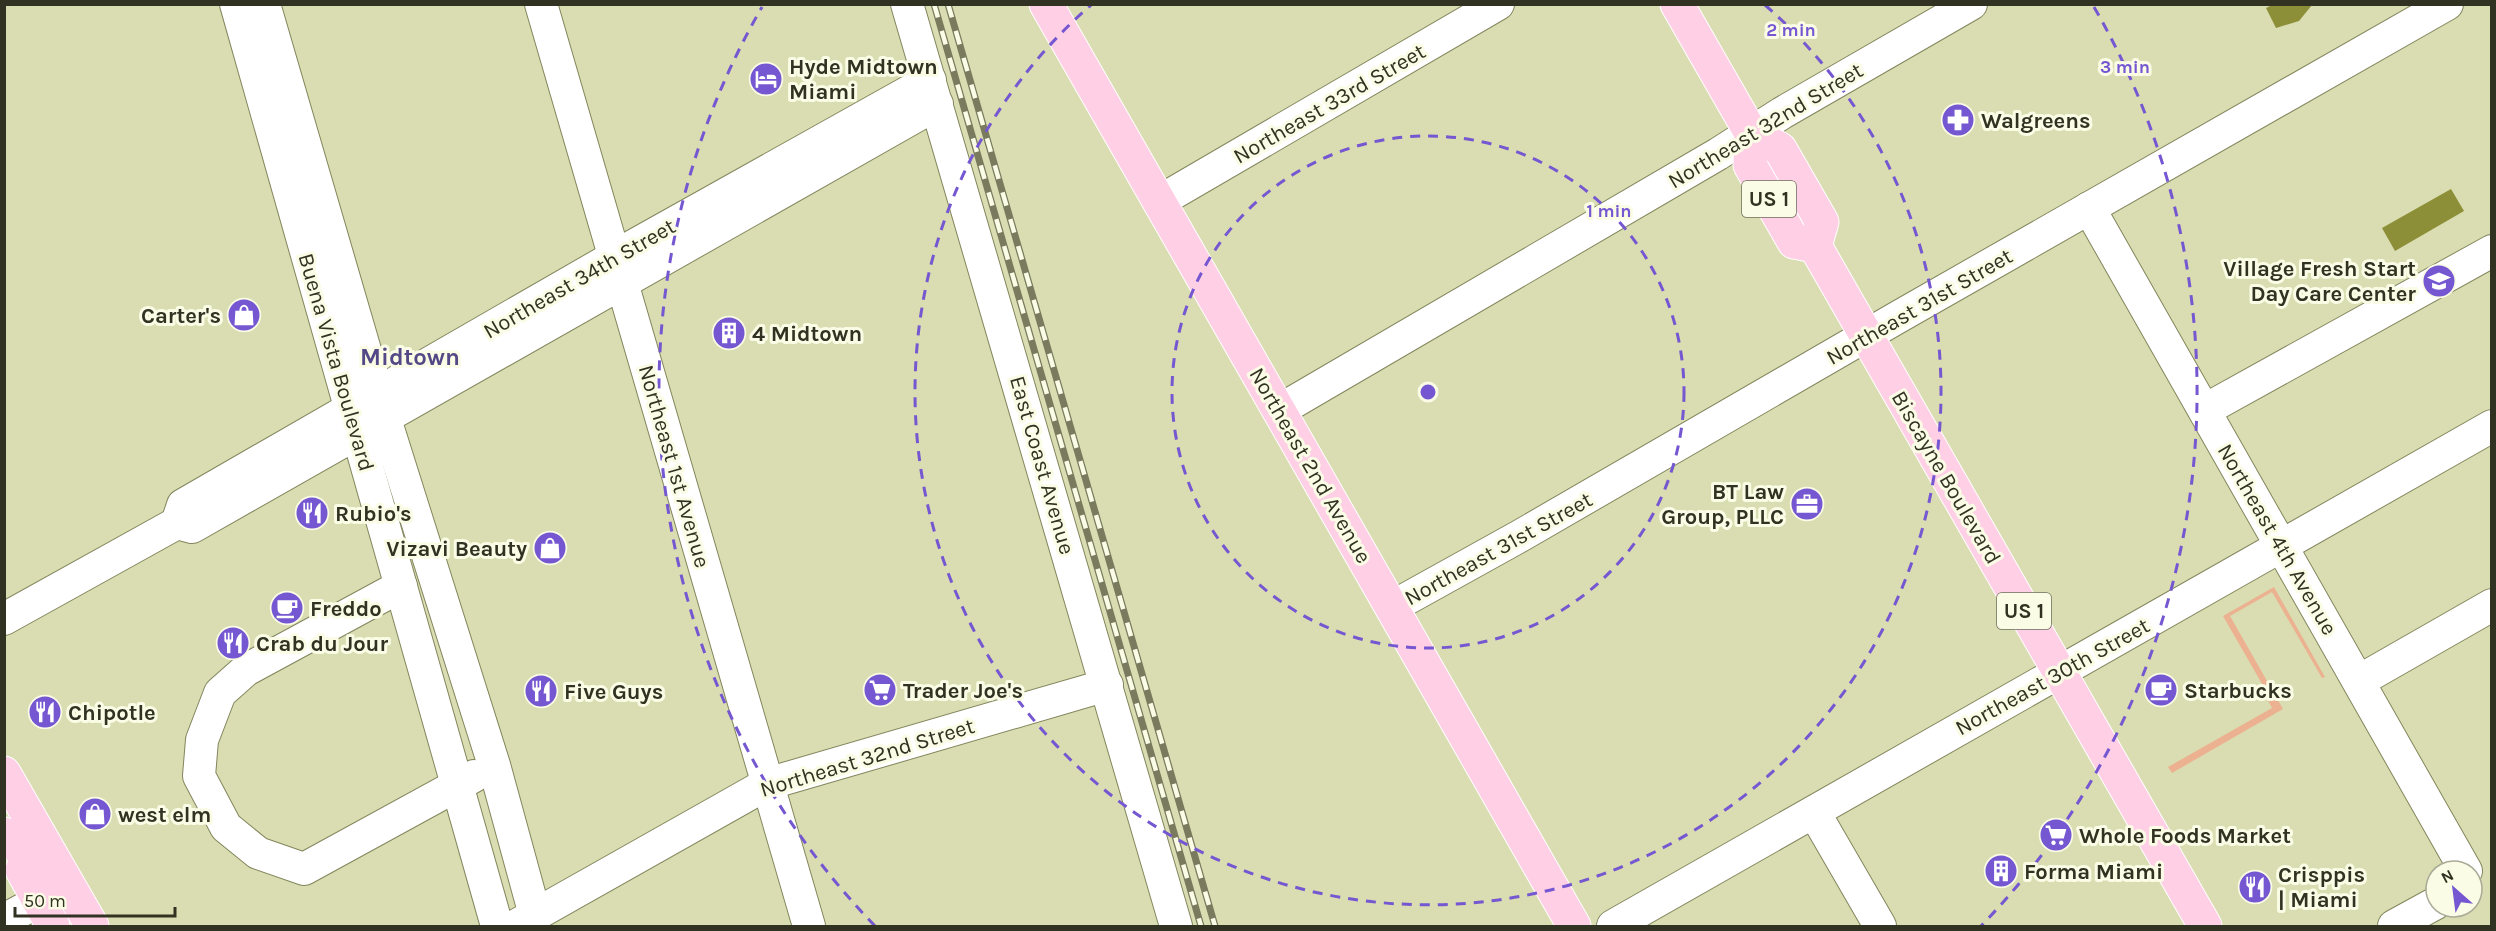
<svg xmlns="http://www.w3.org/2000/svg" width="2496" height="931" font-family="Karla,sans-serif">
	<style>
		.green { fill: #ebb190 }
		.water { fill: #8c8f37 }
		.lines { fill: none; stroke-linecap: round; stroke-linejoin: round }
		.minor-casing { stroke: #83865d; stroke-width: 34 }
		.major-casing { stroke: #fff; stroke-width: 35 }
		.minor { stroke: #fff; stroke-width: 32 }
		.major { stroke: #ffcfe5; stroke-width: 33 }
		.rail-casing { stroke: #797a5e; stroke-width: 7 }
		.rail { stroke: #fafce6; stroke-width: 4.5; stroke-dasharray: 14; stroke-linecap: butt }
		.ring { fill: none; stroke: #7557d1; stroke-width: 3; stroke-dasharray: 10 8 }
		.labels { text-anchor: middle; stroke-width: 6; stroke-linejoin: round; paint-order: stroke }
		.shield { fill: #fafce6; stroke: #6d6f5c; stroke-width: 1.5 }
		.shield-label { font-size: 21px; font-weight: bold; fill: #313221 }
		.poi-label { font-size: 22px; font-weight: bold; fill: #313221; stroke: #fafce6; text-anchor: start }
		.street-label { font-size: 22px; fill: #313221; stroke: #fafce6 }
		.neighbourhood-label { font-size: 24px; font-weight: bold; fill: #544886; stroke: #fafce6 }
		.centre { fill: #7557d1; stroke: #fafce6; stroke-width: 3 }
		.ring-label { font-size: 18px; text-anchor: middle; font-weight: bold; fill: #7557d1; stroke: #fafce6; stroke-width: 6; stroke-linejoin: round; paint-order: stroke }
	</style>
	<rect width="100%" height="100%" fill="#daddb1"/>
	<path class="green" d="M 2274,587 L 2325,677 L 2322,678 L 2272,592 L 2230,616 L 2283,709 L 2172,773 L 2168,767 L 2272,708 L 2263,691 L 2265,689 L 2223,616 Z"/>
	<g class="water">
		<path d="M 2272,5 L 2272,4 L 2312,5 L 2299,21 L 2276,28 L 2266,8 Z"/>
		<path d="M 2451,189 L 2464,211 L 2395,251 L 2382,228 Z"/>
	</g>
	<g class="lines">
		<g class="minor-casing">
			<g id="minor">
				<path d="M 236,4 L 497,926"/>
				<path d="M 264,4 L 385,419 L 494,765 L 535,915"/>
				<path d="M 541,4 L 809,926"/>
				<path d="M 907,4 L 1176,926"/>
				<path d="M 1160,201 L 1498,4"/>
				<path d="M 2089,208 L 2466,871"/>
				<path d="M 1280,410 L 1718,154 L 1782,113 L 1971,4"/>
				<path d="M 2205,410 L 2492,251"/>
				<path d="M 177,523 L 183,505 L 633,246 L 930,80"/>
				<path d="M 401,586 L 246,670 L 220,693 L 202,740 L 199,776 L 226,827 L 258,853 L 304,869 L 474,776"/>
				<path d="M 1392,607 L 1520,536 L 1900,316 L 2447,4"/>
				<path d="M 4,619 L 177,523 L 192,527 L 937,104"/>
				<path d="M 2359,681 L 2492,605"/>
				<path d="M 1814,812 L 1880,926"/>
				<path d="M 4,920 L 39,901"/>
				<path d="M 517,925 L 767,784 L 1107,685"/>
				<path d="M 1613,926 L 2492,426"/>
				<path d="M 2394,926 L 2436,903"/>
			</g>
		</g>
		<g class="major-casing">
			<g id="major">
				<path d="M 1046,4 L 1574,926"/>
				<path d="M 1677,4 L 1751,133 L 1780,149 L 1822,222 L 1815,246 L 2205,926"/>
				<path d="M 1751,133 L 1750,165 L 1794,242 L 1815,246"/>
				<path d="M 4,773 L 92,926"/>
				<path d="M 4,834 L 41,869 L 51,886"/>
				<path d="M 22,870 L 53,926"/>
			</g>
		</g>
		<use href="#minor" class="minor"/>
		<use href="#major" class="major"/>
		<g class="rail-casing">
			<g id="rail">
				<path d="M 934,4 L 1201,926"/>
				<path d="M 948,4 L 1215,926"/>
			</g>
		</g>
		<use href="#rail" class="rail"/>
	</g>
	<g class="ring">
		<circle cx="1428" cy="392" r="256"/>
		<path d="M1765 5A513 513 0 1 1 1091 5"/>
		<path d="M875 926A769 769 0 0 1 762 7M2094 7A769 769 0 0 1 1981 926"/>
	</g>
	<defs>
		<g id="hotel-disc" transform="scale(1.725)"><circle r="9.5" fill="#7557d1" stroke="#fafce6"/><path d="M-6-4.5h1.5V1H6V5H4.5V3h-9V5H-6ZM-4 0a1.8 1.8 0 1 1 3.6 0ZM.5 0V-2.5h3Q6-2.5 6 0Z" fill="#fff"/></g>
		<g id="pharmacy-disc" transform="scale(1.725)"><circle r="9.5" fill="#7557d1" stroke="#fafce6"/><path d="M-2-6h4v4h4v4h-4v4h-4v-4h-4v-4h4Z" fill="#fff"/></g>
		<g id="school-disc" transform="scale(1.725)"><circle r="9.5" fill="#7557d1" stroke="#fafce6"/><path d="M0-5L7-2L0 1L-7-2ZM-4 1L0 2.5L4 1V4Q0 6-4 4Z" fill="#fff"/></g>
		<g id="shop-disc" transform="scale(1.725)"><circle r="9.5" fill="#7557d1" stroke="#fafce6"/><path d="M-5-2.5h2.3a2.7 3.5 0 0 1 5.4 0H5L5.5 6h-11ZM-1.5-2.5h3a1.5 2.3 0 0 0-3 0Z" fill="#fff"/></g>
		<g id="building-disc" transform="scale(1.725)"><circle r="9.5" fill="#7557d1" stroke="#fafce6"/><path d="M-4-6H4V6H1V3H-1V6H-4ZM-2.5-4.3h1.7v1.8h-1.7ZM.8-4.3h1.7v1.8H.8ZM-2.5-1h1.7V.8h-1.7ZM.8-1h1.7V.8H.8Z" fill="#fff"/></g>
		<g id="office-disc" transform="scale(1.725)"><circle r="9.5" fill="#7557d1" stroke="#fafce6"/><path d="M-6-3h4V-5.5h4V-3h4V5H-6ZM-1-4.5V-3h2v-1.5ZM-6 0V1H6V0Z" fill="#fff"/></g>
		<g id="restaurant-disc" transform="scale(1.725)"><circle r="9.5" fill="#7557d1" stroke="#fafce6"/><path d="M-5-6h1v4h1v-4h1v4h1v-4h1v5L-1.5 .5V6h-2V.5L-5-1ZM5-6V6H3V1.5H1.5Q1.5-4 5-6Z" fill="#fff"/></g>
		<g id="cafe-disc" transform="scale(1.725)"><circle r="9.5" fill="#7557d1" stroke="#fafce6"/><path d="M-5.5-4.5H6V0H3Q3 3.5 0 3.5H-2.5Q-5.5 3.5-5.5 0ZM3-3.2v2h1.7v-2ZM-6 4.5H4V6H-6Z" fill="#fff"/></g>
		<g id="supermarket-disc" transform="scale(1.725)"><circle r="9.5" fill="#7557d1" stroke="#fafce6"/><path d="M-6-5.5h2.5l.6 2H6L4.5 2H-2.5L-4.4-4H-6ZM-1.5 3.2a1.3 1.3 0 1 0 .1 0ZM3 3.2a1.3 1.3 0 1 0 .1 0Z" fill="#fff"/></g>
	</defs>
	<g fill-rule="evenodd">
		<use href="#hotel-disc" x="766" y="79"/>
		<use href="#pharmacy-disc" x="1958" y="120"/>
		<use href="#school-disc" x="2439" y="281"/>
		<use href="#shop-disc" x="244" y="315"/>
		<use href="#building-disc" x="729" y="333"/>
		<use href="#office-disc" x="1807" y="504"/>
		<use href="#restaurant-disc" x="312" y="513"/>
		<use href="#shop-disc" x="550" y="548"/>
		<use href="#cafe-disc" x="287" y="608"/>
		<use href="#restaurant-disc" x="233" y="643"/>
		<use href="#supermarket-disc" x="880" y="690"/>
		<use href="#cafe-disc" x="2161" y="690"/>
		<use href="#restaurant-disc" x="541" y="691"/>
		<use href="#restaurant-disc" x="45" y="712"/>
		<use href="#shop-disc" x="95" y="814"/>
		<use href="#supermarket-disc" x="2056" y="835"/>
		<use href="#building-disc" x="2001" y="871"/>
		<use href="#restaurant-disc" x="2255" y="887"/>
	</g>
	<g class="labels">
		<g class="shield">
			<rect x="1742" y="181" width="54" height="36" rx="4.5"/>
			<rect x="1997" y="593" width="54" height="36" rx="4.5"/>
		</g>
		<g class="shield-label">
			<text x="1769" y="206">US 1</text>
			<text x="2024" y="618">US 1</text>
		</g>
		<g class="poi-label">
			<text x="789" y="74">Hyde Midtown<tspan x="789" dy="25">Miami</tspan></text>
			<text x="1981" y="128">Walgreens</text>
			<text x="2416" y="276" text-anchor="end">Village Fresh Start<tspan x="2416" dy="25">Day Care Center</tspan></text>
			<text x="221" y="323" text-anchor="end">Carter's</text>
			<text x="752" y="341">4 Midtown</text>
			<text x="1784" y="499" text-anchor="end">BT Law<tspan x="1784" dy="25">Group, PLLC</tspan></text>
			<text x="335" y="521">Rubio's</text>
			<text x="527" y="556" text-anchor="end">Vizavi Beauty</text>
			<text x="310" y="616">Freddo</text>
			<text x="256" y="651">Crab du Jour</text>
			<text x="903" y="698">Trader Joe's</text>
			<text x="2184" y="698">Starbucks</text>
			<text x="564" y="699">Five Guys</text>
			<text x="68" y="720">Chipotle</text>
			<text x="118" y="822">west elm</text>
			<text x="2079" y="843">Whole Foods Market</text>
			<text x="2024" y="879">Forma Miami</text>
			<text x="2278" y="882">Crisppis<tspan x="2278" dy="25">| Miami</tspan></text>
		</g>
		<g class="street-label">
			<text transform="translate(1329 103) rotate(-30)" y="8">Northeast 33rd Street</text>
			<text transform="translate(1765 125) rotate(-31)" y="8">Northeast 32nd Street</text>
			<text transform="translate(579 278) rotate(-30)" y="8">Northeast 34th Street</text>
			<text transform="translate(1919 306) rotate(-30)" y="8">Northeast 31st Street</text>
			<text transform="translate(337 362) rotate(74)" y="8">Buena Vista Boulevard</text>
			<text transform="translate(1043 465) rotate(74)" y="8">East Coast Avenue</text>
			<text transform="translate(1311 465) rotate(60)" y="8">Northeast 2nd Avenue</text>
			<text transform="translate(675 466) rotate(74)" y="8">Northeast 1st Avenue</text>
			<text transform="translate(1947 477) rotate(60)" y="8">Biscayne Boulevard</text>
			<text transform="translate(2278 539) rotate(60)" y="8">Northeast 4th Avenue</text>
			<text transform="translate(1498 548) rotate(-29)" y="8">Northeast 31st Street</text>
			<text transform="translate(2052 676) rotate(-29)" y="8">Northeast 30th Street</text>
			<text transform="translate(867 757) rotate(-17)" y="8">Northeast 32nd Street</text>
		</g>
		<g class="neighbourhood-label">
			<text x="410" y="365">Midtown</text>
		</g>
	</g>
	<circle cx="1428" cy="392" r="9" class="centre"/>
	<g class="ring-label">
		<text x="1791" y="36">2 min</text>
		<text x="2125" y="73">3 min</text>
		<text x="1609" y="217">1 min</text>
	</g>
	<rect width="2496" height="931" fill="none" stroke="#313221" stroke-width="12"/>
	<g transform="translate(2454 889) rotate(332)"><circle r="28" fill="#fafce6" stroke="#aaab97" stroke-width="1.5"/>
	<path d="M0-4.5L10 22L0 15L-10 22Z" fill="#7557d1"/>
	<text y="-9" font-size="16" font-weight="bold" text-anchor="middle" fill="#313221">N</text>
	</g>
	<path d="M15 907v9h160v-9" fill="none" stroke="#313221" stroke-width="3"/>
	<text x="24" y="907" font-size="18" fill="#313221" stroke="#fafce6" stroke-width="4.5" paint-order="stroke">50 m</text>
</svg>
